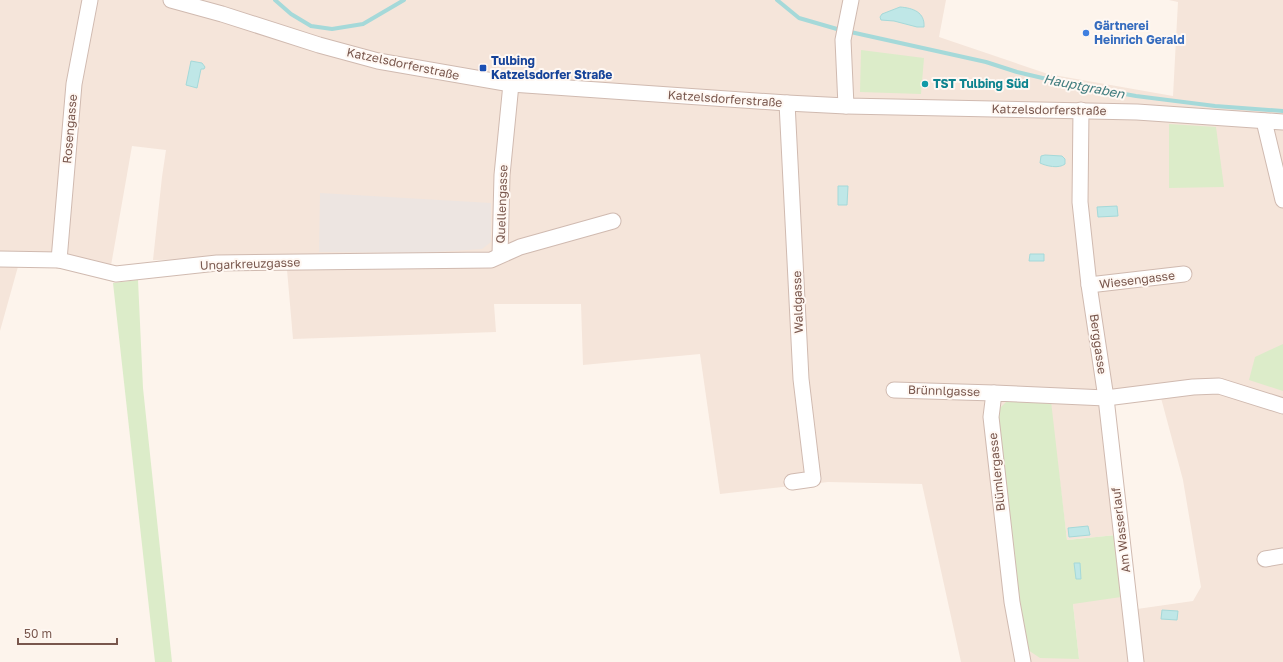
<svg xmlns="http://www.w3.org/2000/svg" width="1283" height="662" font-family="'Golos Text',sans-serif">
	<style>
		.residential { fill: #f5e5da; fill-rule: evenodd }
		.industrial { fill: #ede5e1 }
		.green { fill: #dcecc9 }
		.water { fill: #bfe7e7; stroke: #a5d9d9 }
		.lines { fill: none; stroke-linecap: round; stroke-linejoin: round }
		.stream { stroke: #a5d9d9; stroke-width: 4 }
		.minor-casing { stroke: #d0bab0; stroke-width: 17 }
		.minor { stroke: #fff; stroke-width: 15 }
		.shop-dot { fill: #3f7fe0; stroke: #fff8f3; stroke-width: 1.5 }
		.transit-dot { fill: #1a4fb4; stroke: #fff8f3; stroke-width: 1.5 }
		.culture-dot { fill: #0f9aa8; stroke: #fff8f3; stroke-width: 1.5 }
		.labels { text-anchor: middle; stroke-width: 4; stroke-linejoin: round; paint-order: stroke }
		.shop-label { font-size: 12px; font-weight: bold; fill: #366cbe; stroke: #fff8f3; text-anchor: start }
		.transit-label { font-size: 12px; font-weight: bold; fill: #164399; stroke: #fff8f3; text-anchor: start }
		.street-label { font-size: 12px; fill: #79574d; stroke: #fff8f3 }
		.culture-label { font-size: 12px; font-weight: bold; fill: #0d838f; stroke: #fff8f3; text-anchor: start }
		.water-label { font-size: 13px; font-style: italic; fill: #407c7e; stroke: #fff8f3 }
	</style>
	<rect width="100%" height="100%" fill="#fdf4ec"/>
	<path class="residential" d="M 0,0 L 946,0 L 939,37 L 1048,74 L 1173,96 L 1178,2 L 1169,0 L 1283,0 L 1283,662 L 961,662 L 922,484 L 828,482 L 720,494 L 700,354 L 583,365 L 581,304 L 494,304 L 496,332 L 293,339 L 286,258 L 153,260 L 162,177 L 166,150 L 132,146 L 109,277 L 53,263 L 19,263 L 0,331 ZM 1161,398 L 1183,480 L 1201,587 L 1193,601 L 1137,609 L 1114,402 ZM 1050,402 L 1067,540 L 1116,535 L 1073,604 L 1079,659 L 1009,545 Z"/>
	<path class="industrial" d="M 320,193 L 491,203 L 491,242 L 482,249 L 421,253 L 319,252 Z"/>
	<g class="green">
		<path d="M 861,50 L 924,58 L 921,94 L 860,92 Z"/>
		<path d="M 1169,124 L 1216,127 L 1224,187 L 1169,188 Z"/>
		<path d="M 138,280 L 143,388 L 172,662 L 155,662 L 113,283 Z"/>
		<path d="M 1283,344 L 1283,391 L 1249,380 L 1255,357 Z"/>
		<path d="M 1007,401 L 1051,401 L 1067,540 L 1116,535 L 1121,597 L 1073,604 L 1079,659 L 1040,658 L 1028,650 L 1021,629 L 996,422 L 999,409 Z"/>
	</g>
	<g class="water">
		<path d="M 900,7 C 913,8 925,12 924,27 L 917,27 L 894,21 L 881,20 L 880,17 L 882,14 Z"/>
		<path d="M 191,61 L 202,63 L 205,67 L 204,69 L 201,69 L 197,88 L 186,85 Z"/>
		<path d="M 1045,155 L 1062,156 L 1065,159 L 1065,164 C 1059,169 1046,166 1040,163 L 1041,156 Z"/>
		<path d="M 838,186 L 848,186 L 847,205 L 838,205 Z"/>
		<path d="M 1117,206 L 1118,216 L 1098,217 L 1097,207 Z"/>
		<path d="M 1030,254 L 1044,254 L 1044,261 L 1029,261 Z"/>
		<path d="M 1088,526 L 1090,535 L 1069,537 L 1068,528 Z"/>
		<path d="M 1074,563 L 1080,563 L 1081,579 L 1076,579 Z"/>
		<path d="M 1162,610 L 1178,611 L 1177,620 L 1161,619 Z"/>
	</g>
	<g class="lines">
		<g class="stream">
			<path d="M 275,0 L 291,14 L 311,26 L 332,29 L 363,24 L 404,0"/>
			<path d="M 777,0 L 799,18 L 837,29 L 986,62 L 1017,72 L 1068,84 L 1136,96 L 1215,106 L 1283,111"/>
		</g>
		<g class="minor-casing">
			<g id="minor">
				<path d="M 171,0 L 222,14 L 319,45 L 378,61 L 511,84 L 787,103 L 846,106 L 1137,112 L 1283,122"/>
				<path d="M 787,103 L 801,379 L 813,479 L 792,482"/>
				<path d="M 846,106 L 843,40 L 851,0"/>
				<path d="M 1081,110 L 1080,202 L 1089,285 L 1106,398 L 1193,387 L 1219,386 L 1283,406"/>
				<path d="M 1264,121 L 1283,200"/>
				<path d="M 500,255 L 502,175 L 511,84"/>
				<path d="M 0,259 L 59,260 L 116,274 L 217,263 L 491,260 L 520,247 L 613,221"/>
				<path d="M 59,260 L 74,84 L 90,0"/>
				<path d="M 1089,285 L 1184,274"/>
				<path d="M 894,390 L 994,393"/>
				<path d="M 1265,559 L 1283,556"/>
				<path d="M 1023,662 L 1012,602 L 991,417 L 994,393 L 1106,398 L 1136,662"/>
			</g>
		</g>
		<use href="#minor" class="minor"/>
	</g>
	<circle class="shop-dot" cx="1086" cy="33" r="4"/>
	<rect class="transit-dot" x="479" y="64" width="8" height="8" rx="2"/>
	<circle class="culture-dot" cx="925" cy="84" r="4"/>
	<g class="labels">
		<g class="shop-label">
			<text x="1094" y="30">Gärtnerei<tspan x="1094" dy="14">Heinrich Gerald</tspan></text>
		</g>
		<g class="transit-label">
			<text x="491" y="65">Tulbing<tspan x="491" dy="14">Katzelsdorfer Straße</tspan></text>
		</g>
		<g class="street-label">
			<text transform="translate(403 64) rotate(12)" y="4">Katzelsdorferstraße</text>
			<text transform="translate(725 99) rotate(4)" y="4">Katzelsdorferstraße</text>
			<text transform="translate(1049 110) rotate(1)" y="4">Katzelsdorferstraße</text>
			<text transform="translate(70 129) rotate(-85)" y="4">Rosengasse</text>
			<text transform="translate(502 204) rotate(-88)" y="4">Quellengasse</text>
			<text transform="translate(250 264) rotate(-2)" y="4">Ungarkreuzgasse</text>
			<text transform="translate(1137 280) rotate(-7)" y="4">Wiesengasse</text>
			<text transform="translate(798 302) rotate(-92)" y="4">Waldgasse</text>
			<text transform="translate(1098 344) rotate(82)" y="4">Berggasse</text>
			<text transform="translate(944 391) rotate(2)" y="4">Brünnlgasse</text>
			<text transform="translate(997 472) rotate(-96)" y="4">Blümlergasse</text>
			<text transform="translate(1121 530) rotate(-97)" y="4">Am Wasserlauf</text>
		</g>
		<g class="culture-label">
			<text x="933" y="88">TST Tulbing Süd</text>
		</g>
		<g class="water-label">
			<text transform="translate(1084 86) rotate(11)" y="5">Hauptgraben</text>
		</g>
	</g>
	<path d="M18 638v6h99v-6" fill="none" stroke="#79574d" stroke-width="2"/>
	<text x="24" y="638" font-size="12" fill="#79574d" stroke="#fff8f3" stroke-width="3" paint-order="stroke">50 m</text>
</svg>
